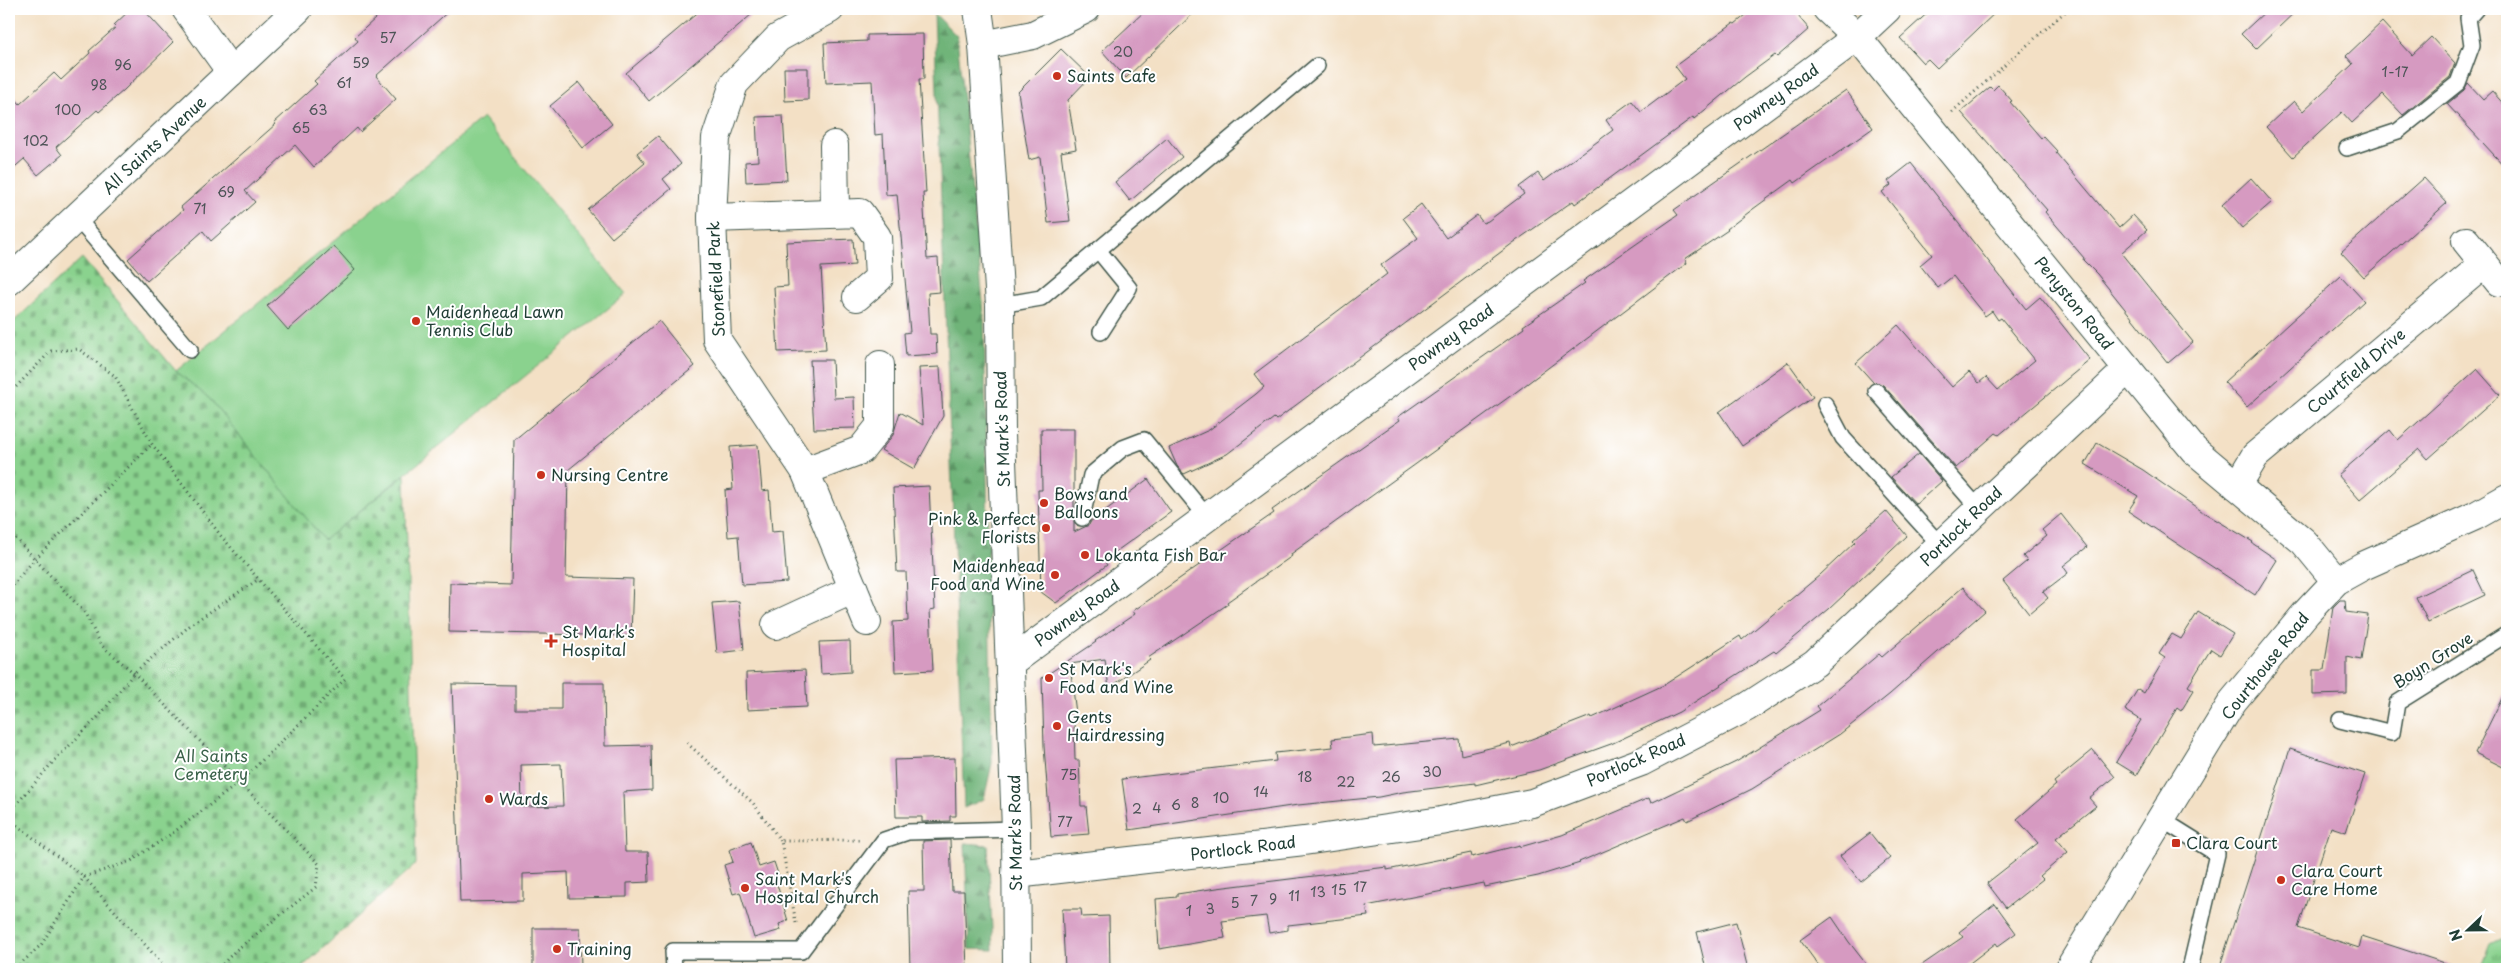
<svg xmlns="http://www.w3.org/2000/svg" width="2516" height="978" font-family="'Playpen Sans',sans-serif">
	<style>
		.grass { fill: url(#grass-tufts); stroke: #548861 }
		.forest { fill: url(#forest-firs); stroke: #477856 }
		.cemetery { fill: url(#cemetery-stones); stroke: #548861 }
		.pitch { fill: #8ad28e; stroke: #548861 }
		.building { fill: #d69ac1; fill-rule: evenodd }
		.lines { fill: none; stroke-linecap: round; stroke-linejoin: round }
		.service-casing { stroke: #3f554a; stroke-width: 18 }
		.minor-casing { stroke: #3f554a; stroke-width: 30 }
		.tertiary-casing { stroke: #3f554a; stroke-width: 30 }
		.path { stroke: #3f554a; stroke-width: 3; stroke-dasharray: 1 4; stroke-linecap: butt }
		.service { stroke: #fff; stroke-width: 15 }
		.minor { stroke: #fff; stroke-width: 28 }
		.tertiary { stroke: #fff; stroke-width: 28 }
		.poi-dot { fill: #c8321e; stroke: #fff; stroke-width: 2 }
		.labels { text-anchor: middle; stroke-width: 4; stroke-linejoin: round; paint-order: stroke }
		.number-label { font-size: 14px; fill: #4d5457 }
		.poi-label { font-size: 16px; fill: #1f3d34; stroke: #fff; text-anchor: start }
		.street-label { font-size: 16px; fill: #1f3d34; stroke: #fff }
		.park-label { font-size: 16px; fill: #3a624a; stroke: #fff }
	</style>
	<defs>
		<pattern id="grass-tufts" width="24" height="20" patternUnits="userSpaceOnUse" patternTransform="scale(1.25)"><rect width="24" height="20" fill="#8ad28e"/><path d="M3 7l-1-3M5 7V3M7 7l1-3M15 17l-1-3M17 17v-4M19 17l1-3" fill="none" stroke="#70ac75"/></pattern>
		<pattern id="forest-firs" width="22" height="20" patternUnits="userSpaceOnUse" patternTransform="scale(1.25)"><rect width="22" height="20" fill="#6fb479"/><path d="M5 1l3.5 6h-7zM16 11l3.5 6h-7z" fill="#5b9464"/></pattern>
		<pattern id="cemetery-stones" width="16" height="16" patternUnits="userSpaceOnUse" patternTransform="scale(1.25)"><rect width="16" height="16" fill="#8ad28e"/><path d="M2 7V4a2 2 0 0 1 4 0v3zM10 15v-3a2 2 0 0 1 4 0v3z" fill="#70ac75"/></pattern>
	</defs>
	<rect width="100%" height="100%" fill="#fff"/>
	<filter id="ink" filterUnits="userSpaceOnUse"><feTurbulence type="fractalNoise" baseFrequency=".02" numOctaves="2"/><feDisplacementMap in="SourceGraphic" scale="10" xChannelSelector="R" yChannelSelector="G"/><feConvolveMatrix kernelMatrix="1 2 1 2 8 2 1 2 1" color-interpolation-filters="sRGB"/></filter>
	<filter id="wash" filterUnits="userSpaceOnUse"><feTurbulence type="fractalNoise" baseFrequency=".0096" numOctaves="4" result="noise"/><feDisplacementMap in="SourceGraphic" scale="20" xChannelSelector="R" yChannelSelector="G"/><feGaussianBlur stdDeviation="1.12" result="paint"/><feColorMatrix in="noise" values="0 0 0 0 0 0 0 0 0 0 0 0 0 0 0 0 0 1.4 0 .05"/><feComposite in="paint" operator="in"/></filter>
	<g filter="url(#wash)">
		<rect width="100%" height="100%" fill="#f3e0c5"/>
		<path class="grass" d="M 2507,936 L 2507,969 L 2481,969 L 2491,944 Z"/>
		<g class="forest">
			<path d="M 934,13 L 957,36 L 984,313 L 992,763 L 984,799 L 964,808 Z"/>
			<path d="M 965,843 L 988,845 L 993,950 L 969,949 Z"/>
		</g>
		<path class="cemetery" d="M 82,258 L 176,371 L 210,399 L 324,540 L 405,475 L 416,864 L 300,969 L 9,969 L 9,326 Z"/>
		<path class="pitch" d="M 483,118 L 626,294 L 324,540 L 210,399 L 176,371 Z"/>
		<g id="blocks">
			<g class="building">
				<path d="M 131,9 L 143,9 L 173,42 L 124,90 L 99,112 L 97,110 L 56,147 L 62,155 L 38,175 L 24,159 L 9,172 L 9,91 L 20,104 L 54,73 L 61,80 L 90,53 L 89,51 L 116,27 L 114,25 Z"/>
				<path d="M 386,9 L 451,9 L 376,76 L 396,99 L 360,132 L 357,128 L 314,167 L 295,145 L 245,191 L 255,202 L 211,241 L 203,231 L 147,281 L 128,259 L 183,210 L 181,207 L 276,124 L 274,123 L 317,84 L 314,81 L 358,41 L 355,37 Z"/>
				<path d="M 702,9 L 758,9 L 649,101 L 626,73 Z"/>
				<path d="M 1147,9 L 1198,9 L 1126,78 L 1102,51 Z"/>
				<path d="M 1753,9 L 1792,9 L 1809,29 L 1777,57 L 1775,55 L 1745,77 L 1694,119 L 1693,117 L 1575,204 L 1573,201 L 1513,243 L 1276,420 L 1274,418 L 1227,454 L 1184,474 L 1177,466 L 1169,448 L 1209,430 L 1256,394 L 1264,387 L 1254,374 L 1387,274 L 1381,265 L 1418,238 L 1403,218 L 1421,204 L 1446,238 L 1477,215 L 1483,223 L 1488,221 L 1524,194 L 1519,187 L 1538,173 L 1544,181 L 1613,130 L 1606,120 L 1632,101 L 1641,112 L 1685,79 L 1675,66 L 1733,23 L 1735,24 Z"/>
				<path d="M 1932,9 L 1999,9 L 1937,68 L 1928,59 L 1923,63 L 1900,38 Z"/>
				<path d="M 2268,9 L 2298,9 L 2256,49 L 2241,34 Z"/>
				<path d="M 2382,22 L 2412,55 L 2431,37 L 2455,63 L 2450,77 L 2403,115 L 2383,94 L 2352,123 L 2342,112 L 2293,157 L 2266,127 L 2294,101 L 2303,111 L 2353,64 L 2346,56 Z"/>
				<path d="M 923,34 L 924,79 L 919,79 L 926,193 L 923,193 L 927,259 L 938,258 L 940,292 L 928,293 L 930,334 L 936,334 L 937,354 L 906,356 L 904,333 L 910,332 L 897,194 L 886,195 L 883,134 L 875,135 L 872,81 L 826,83 L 824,43 L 867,41 L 867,35 Z"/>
				<path d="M 1061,49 L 1090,77 L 1068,100 L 1076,149 L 1061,152 L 1070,221 L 1048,223 L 1040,157 L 1029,160 L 1018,92 Z"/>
				<path d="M 784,68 L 808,68 L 808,100 L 785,101 Z"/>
				<path d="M 579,82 L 612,124 L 583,148 L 550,106 Z"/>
				<path d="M 2468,83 L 2483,99 L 2492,91 L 2507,108 L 2507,169 L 2447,104 L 2464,90 Z"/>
				<path d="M 1998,85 L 2012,101 L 2010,102 L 2041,138 L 2043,136 L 2057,151 L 2056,153 L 2119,228 L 2133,215 L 2147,230 L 2121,253 L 2193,342 L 2168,363 L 2097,274 L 2083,260 L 2084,258 L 2045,212 L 2047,210 L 1961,112 L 1990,87 L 1993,90 Z"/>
				<path d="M 1846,90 L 1873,128 L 1795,183 L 1793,180 L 1753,209 L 1727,229 L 1728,230 L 1685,259 L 1687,263 L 1637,301 L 1516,392 L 1291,554 L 1292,556 L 1227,602 L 1228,604 L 1148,658 L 1150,660 L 1109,688 L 1105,659 L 1070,664 L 1077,722 L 1074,724 L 1075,760 L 1079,760 L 1081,806 L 1086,806 L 1089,834 L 1051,837 L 1044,746 L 1042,678 L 1096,642 L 1095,641 L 1135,614 L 1133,611 L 1274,513 L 1272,510 L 1400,420 L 1398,417 L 1524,328 L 1523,326 L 1585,283 L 1583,281 L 1678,215 L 1674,210 Z"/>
				<path d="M 783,116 L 787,180 L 746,182 L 745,162 L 758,161 L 756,117 Z"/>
				<path d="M 658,136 L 681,164 L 663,179 L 671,189 L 612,238 L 588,210 L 645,163 L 637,153 Z"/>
				<path d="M 1167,138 L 1182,157 L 1130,201 L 1115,182 Z"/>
				<path d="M 1911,163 L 2026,309 L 2040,297 L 2090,360 L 1999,435 L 1996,433 L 1956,468 L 1883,385 L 1873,382 L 1856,363 L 1898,325 L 1952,387 L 1969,372 L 1979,383 L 1986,377 L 1998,390 L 2035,360 L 2001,318 L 1998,320 L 1992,311 L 1985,316 L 1953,276 L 1938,288 L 1920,265 L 1932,255 L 1882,192 L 1891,185 L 1888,181 Z"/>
				<path d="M 2251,178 L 2272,202 L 2242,228 L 2222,205 Z"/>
				<path d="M 2424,178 L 2447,203 L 2364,277 L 2341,252 Z"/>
				<path d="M 853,239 L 855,265 L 821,267 L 826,350 L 778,352 L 774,287 L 788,286 L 786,242 Z"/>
				<path d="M 334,246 L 355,270 L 288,330 L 267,306 Z"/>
				<path d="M 2341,276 L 2364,301 L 2247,407 L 2224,382 Z"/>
				<path d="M 659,321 L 695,366 L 568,470 L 566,577 L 633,579 L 631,636 L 449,632 L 450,583 L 511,585 L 514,440 Z"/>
				<path d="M 810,360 L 832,360 L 834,398 L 854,397 L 855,428 L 814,429 Z"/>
				<path d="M 1788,362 L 1813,397 L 1742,446 L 1719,412 Z"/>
				<path d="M 940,367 L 943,416 L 914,469 L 881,450 L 893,435 L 900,412 L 923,425 L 919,368 Z"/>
				<path d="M 2477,369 L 2500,395 L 2428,459 L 2419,449 L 2360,500 L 2338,475 L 2390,430 L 2398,440 Z"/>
				<path d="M 1041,429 L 1074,429 L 1074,532 L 1089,525 L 1091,521 L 1148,479 L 1171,512 L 1104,560 L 1107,565 L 1056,603 L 1041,592 L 1038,490 L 1042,490 Z"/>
				<path d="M 2097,443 L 2143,470 L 2203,512 L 2253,542 L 2252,543 L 2277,560 L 2255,595 L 2128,511 L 2138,496 L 2085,464 Z"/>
				<path d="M 758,445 L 762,491 L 769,490 L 772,532 L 783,531 L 787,582 L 742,585 L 738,536 L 728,537 L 725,490 L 733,489 L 730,447 Z"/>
				<path d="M 1919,454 L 1942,481 L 1916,504 L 1891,477 Z"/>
				<path d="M 929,486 L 935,609 L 930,610 L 933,670 L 895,672 L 893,622 L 908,621 L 906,572 L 897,572 L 893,488 Z"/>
				<path d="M 1886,511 L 1907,536 L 1829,609 L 1776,653 L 1774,651 L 1679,712 L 1611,744 L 1539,770 L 1475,785 L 1475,783 L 1403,792 L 1379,797 L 1298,805 L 1129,830 L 1122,779 L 1276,761 L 1275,753 L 1333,747 L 1332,739 L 1373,734 L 1374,747 L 1459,739 L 1461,755 L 1510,743 L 1511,747 L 1591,716 L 1592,718 L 1664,685 L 1740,636 L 1742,640 L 1820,575 L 1855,542 L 1853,540 Z"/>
				<path d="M 2061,514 L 2087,547 L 2063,566 L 2068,573 L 2043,592 L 2048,598 L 2029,614 L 2003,581 L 2027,561 L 2023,556 L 2047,536 L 2042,530 Z"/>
				<path d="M 2473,570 L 2485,595 L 2428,622 L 2416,597 Z"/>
				<path d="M 1963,587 L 1985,611 L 1890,694 L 1840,734 L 1752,789 L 1687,821 L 1685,817 L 1579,862 L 1580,863 L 1538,876 L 1485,887 L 1484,883 L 1366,906 L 1368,916 L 1288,925 L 1288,930 L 1269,933 L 1266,916 L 1222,921 L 1225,938 L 1159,949 L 1156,899 L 1177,897 L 1177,894 L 1217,888 L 1387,867 L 1387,870 L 1471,853 L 1472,857 L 1520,845 L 1520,847 L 1562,835 L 1649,798 L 1651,803 L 1736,762 L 1820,710 L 1817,706 L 1879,654 L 1882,657 Z"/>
				<path d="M 2340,600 L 2345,600 L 2346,612 L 2368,615 L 2361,660 L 2347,657 L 2347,694 L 2313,695 L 2313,670 L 2324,670 L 2333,607 Z"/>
				<path d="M 739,601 L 744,650 L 717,653 L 712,603 Z"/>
				<path d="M 2198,612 L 2233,634 L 2220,655 L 2211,649 L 2188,686 L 2194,690 L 2181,711 L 2177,708 L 2137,775 L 2116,762 L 2141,720 L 2125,710 L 2138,689 L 2144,693 L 2165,658 L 2159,654 L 2172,634 L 2181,639 Z"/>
				<path d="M 850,641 L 851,672 L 821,674 L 819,642 Z"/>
				<path d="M 805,670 L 807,707 L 747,710 L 746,673 Z"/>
				<path d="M 561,683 L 604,683 L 605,746 L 651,745 L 652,790 L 623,792 L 625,852 L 648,852 L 649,882 L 627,883 L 627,897 L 569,898 L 568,872 L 523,874 L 523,901 L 460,902 L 452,684 L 515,685 L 515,709 L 561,709 ZM 561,764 L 563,806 L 522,807 L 521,765 Z"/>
				<path d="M 2507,688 L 2507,769 L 2475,753 Z"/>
				<path d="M 2290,749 L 2365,774 L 2346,832 L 2331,827 L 2298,928 L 2359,948 L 2362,936 L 2451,965 L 2451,969 L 2219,969 Z"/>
				<path d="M 2093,750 L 2115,777 L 2089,798 L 2096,806 L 2056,838 L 2068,852 L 2040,876 L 2043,879 L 2006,908 L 1987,883 L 2038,843 L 2017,819 L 2056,785 L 2054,782 Z"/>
				<path d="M 955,758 L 956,816 L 950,816 L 950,821 L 922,822 L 922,817 L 896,817 L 894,760 Z"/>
				<path d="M 1870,833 L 1890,858 L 1861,882 L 1840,856 Z"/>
				<path d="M 950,840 L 952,891 L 964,891 L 967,969 L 910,969 L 908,891 L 924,891 L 923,841 Z"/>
				<path d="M 751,842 L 759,867 L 774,862 L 780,880 L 776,881 L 788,921 L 779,924 L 781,930 L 754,938 L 740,892 L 733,894 L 724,865 L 733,862 L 729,850 Z"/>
				<path d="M 1995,904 L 2016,933 L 1998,946 L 1996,943 L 1962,969 L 1916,969 L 1963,937 L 1959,932 Z"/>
				<path d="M 1062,909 L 1081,909 L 1082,917 L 1109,916 L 1110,969 L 1065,969 Z"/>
				<path d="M 1832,917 L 1849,942 L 1870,969 L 1821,969 L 1800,940 Z"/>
				<path d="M 1736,922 L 1748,969 L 1706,969 L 1697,932 Z"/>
				<path d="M 533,928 L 580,928 L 581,969 L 533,969 Z"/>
			</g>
		</g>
	</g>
	<g filter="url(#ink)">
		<use href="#blocks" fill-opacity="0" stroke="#3f554a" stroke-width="1"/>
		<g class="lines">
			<g class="service-casing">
				<g id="service">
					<path d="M 2347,148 L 2398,131 L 2458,83 L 2472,45 L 2468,18 L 2476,9"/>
					<path d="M 76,217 L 190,350"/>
					<path d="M 1098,250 L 1129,288 L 1101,332"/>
					<path d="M 1000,305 L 1041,298 L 1317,66"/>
					<path d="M 1876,391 L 1979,509"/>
					<path d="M 1825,404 L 1843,438 L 1941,546"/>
					<path d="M 1082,518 L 1091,475 L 1123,448 L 1144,440 L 1207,517"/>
					<path d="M 2340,720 L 2392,733 L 2397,703 L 2507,634"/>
					<path d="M 2161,819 L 2217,854 L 2190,969"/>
					<path d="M 674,969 L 673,951 L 801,951 L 884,840 L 908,832 L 1016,829"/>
				</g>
			</g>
			<g class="minor-casing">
				<g id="minor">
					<path d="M 186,9 L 231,72"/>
					<path d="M 830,9 L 778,38 L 734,84 L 716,138 L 712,218 L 717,340 L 805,471 L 867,622"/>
					<path d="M 1827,9 L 1857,37 L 2194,450 L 2304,542 L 2336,581"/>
					<path d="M 983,45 L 1033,35 L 1086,9"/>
					<path d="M 834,145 L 835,212"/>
					<path d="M 712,218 L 860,213 L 877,237 L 879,278 L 857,297"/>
					<path d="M 2466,241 L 2499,282"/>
					<path d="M 9,281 L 298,9"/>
					<path d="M 805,471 L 861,450 L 880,426 L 880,365"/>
					<path d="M 2237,486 L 2255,456 L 2484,264"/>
					<path d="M 776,625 L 854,589"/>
					<path d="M 1011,662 L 1857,37 L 1887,9"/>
					<path d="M 1016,874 L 1304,841 L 1441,821 L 1532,803 L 1641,762 L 1747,707 L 1815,663 L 2128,369"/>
				</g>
			</g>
			<g class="tertiary-casing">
				<g id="tertiary">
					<path d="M 978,9 L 983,45 L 1000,305 L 1001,434 L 1016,829 L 1017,969"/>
					<path d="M 2069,969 L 2233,701 L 2306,613 L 2336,581 L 2363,566 L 2475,516 L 2507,498"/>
				</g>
			</g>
			<g class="path">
				<path d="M 1952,112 L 2068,9"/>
				<path d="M 9,394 L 51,351 L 79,349 L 115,376 L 152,444 L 221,536 L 345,679 L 239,783 L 174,832 L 131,861 L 84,877 L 41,945 L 15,969"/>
				<path d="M 9,531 L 85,613 L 101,645 L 134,673 L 319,864 L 316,887 L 235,951 L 218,969"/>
				<path d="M 9,589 L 35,559 L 152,444"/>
				<path d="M 687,743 L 753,803 L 781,841"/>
				<path d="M 9,813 L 53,762 L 100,715 L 134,673 L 193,623 L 259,579"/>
				<path d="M 9,819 L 84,877 L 167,969"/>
				<path d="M 796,923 L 781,841 L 859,840"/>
			</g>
			<use href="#service" class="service"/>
			<use href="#minor" class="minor"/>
			<use href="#tertiary" class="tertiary"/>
		</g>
	</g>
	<g class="poi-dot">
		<circle cx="1057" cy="76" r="5"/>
		<circle cx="416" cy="321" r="5"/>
		<circle cx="541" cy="475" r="5"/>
		<circle cx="1044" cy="503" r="5"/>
		<circle cx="1046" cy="528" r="5"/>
		<circle cx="1085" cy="555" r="5"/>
		<circle cx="1055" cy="575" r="5"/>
		<path d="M548.5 633.5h5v5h5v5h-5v5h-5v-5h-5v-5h5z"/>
		<circle cx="1049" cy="678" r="5"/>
		<circle cx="1057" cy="726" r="5"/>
		<circle cx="489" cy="799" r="5"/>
		<rect x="2171" y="838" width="10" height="10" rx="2.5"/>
		<circle cx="2281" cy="880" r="5"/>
		<circle cx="745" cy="888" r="5"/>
		<circle cx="557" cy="949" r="5"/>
	</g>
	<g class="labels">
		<g class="number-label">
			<text x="388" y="43">57</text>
			<text x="1123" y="57">20</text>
			<text x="361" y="68">59</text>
			<text x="123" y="70">96</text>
			<text x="2395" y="77">1-17</text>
			<text x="344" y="88">61</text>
			<text x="99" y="90">98</text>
			<text x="68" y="115">100</text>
			<text x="318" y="115">63</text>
			<text x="301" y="133">65</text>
			<text x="36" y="146">102</text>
			<text x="226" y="197">69</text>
			<text x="200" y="214">71</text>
			<text x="1432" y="777">30</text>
			<text x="1069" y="780">75</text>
			<text x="1305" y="782">18</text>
			<text x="1391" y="782">26</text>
			<text x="1346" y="787">22</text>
			<text x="1261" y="797">14</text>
			<text x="1221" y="803">10</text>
			<text x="1195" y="808">8</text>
			<text x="1176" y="810">6</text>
			<text x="1157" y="813">4</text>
			<text x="1137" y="814">2</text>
			<text x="1065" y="827">77</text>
			<text x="1360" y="892">17</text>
			<text x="1339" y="895">15</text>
			<text x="1318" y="897">13</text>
			<text x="1294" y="901">11</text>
			<text x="1273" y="904">9</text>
			<text x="1254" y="906">7</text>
			<text x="1235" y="908">5</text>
			<text x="1210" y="914">3</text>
			<text x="1189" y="916">1</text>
		</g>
		<g class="poi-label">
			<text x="1067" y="82">Saints Cafe</text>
			<text x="426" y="318">Maidenhead Lawn<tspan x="426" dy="18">Tennis Club</tspan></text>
			<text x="551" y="481">Nursing Centre</text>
			<text x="1054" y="500">Bows and<tspan x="1054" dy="18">Balloons</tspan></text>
			<text x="1036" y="525" text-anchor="end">Pink &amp; Perfect<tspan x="1036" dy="18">Florists</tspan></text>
			<text x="1095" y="561">Lokanta Fish Bar</text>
			<text x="1045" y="572" text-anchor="end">Maidenhead<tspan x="1045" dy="18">Food and Wine</tspan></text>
			<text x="562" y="638">St Mark's<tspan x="562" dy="18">Hospital</tspan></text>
			<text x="1059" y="675">St Mark's<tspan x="1059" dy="18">Food and Wine</tspan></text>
			<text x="1067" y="723">Gents<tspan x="1067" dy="18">Hairdressing</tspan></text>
			<text x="499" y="805">Wards</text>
			<text x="2186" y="849">Clara Court</text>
			<text x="2291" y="877">Clara Court<tspan x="2291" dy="18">Care Home</tspan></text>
			<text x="755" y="885">Saint Mark's<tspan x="755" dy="18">Hospital Church</tspan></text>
			<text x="567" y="955">Training</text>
		</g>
		<g class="street-label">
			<text transform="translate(1776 97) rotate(-36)" y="6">Powney Road</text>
			<text transform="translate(154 145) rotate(-43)" y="6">All Saints Avenue</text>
			<text transform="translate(716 279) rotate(-93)" y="6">Stonefield Park</text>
			<text transform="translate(2074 303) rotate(51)" y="6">Penyston Road</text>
			<text transform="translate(1451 337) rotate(-36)" y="6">Powney Road</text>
			<text transform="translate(2356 371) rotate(-40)" y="6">Courtfield Drive</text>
			<text transform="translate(1002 429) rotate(-92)" y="6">St Mark's Road</text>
			<text transform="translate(1961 526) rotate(-44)" y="6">Portlock Road</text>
			<text transform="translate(1077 613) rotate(-36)" y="6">Powney Road</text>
			<text transform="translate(2433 660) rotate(-32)" y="6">Boyn Grove</text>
			<text transform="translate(2265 666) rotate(-52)" y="6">Courthouse Road</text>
			<text transform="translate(1636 760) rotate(-24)" y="6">Portlock Road</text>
			<text transform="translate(1015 833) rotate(-91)" y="6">St Mark's Road</text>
			<text transform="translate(1243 848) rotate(-7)" y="6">Portlock Road</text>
		</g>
		<g class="park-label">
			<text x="211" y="762">All Saints<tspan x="211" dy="18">Cemetery</tspan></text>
		</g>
	</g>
	<rect width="2516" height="978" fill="none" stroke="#fff" stroke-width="30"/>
	<g transform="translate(2468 930) rotate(248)" stroke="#ffffff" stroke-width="4" paint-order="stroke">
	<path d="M0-4L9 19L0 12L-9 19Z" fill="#1f3d34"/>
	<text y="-8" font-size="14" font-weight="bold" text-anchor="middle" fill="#1f3d34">N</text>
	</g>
</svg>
